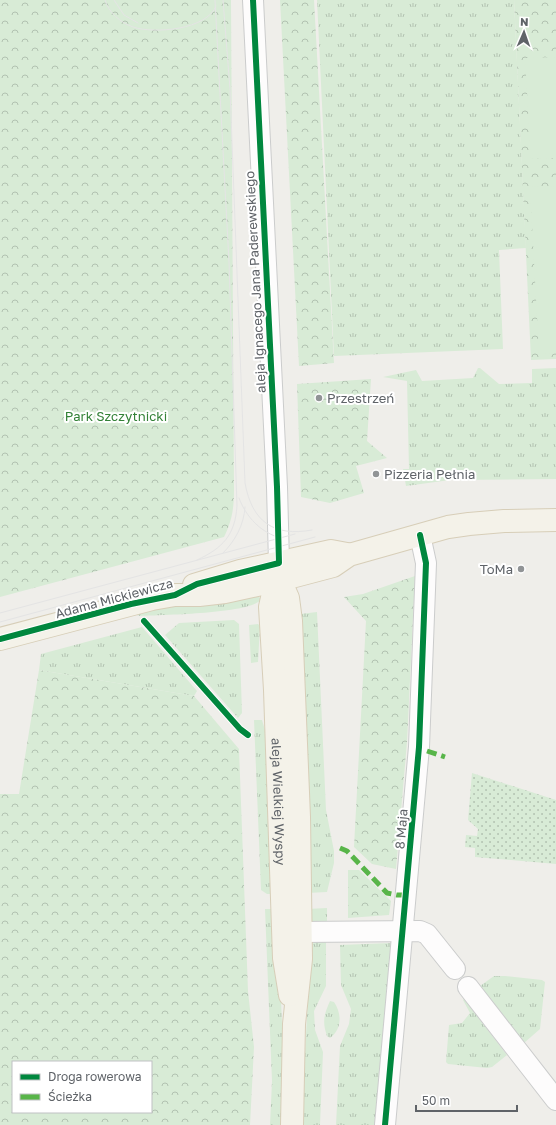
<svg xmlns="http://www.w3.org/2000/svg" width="556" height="1125" font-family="'Golos Text',sans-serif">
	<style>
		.grass { fill: url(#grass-tufts) }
		.forest { fill: url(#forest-crowns); fill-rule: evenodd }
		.garden { fill: url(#garden-dots) }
		.pitch { fill: #d8ebd6 }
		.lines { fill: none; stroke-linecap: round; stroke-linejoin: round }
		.minor-casing { stroke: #cbcccc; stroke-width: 22 }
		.major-casing { stroke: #d7ceb8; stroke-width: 24 }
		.minor { stroke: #fdfcfc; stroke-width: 20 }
		.major { stroke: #f4f2e9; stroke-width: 22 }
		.tram { stroke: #e4e4e4; stroke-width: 1 }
		.quiet { stroke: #58b549; stroke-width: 5; stroke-dasharray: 10 5; stroke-linecap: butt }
		.cycleway-casing { stroke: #fff; stroke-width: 8 }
		.cycleway { stroke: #00873e; stroke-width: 6 }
		.poi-dot { fill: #919496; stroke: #fff; stroke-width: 1.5 }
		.labels { text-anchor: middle; stroke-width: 4; stroke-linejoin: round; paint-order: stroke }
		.street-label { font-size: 13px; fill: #5f6368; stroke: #fff }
		.poi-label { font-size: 13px; fill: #5f6368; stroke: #fff; text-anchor: start }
		.park-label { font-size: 13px; fill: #348238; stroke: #fff }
	</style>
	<defs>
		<pattern id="grass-tufts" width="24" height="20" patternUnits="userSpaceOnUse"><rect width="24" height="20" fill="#d8ebd6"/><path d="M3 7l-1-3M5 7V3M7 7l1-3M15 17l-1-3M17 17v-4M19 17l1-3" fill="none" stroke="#b2c2b1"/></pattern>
		<pattern id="forest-crowns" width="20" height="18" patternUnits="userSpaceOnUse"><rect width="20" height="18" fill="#d8ebd6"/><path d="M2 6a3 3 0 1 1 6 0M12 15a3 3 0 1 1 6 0" fill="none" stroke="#b2c2b1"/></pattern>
		<pattern id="garden-dots" width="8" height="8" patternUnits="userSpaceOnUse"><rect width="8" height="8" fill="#d8ebd6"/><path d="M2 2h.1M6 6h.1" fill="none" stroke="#b2c2b1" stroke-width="1.8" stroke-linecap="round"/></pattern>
	</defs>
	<rect width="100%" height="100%" fill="#efeeea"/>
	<g class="grass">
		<path d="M 317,0 L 514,0 L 526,248 L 499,250 L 503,349 L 334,356 Z"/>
		<path d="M 478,368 L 480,368 L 499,384 L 532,383 L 532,369 L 556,368 L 556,479 L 450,480 L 406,486 L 403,469 L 409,469 L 407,381 L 383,377 L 416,370 L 422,381 L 473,378 Z"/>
		<path d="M 258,596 L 261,599 C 254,614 158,615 140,616 L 134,614 L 148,607 Z"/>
		<path d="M 317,612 L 326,810 L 334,851 L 334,863 L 327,892 L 307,893 L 300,614 Z"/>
		<path d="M 234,620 L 239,624 L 242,713 L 238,718 L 165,635 L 179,623 Z"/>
		<path d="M 258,624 L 260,626 L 258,662 L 251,663 L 249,625 Z"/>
		<path d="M 142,627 L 197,691 L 194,696 L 39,670 L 41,654 Z"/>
		<path d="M 254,720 L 262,720 L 267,737 L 275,894 L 267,894 L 261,890 Z"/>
		<path d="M 327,908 L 327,925 L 311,924 L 307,909 Z"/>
		<path d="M 265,909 L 277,909 L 284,1069 L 284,1125 L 270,1125 L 272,1081 Z"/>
		<path d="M 326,939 L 326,986 L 314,1011 L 315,1030 L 323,1052 L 320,1125 L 301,1125 L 311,945 L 315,942 Z"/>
		<path d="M 391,943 L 375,1125 L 336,1125 L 340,1046 L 349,1024 L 351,1009 L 341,985 L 340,945 Z"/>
		<path d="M 494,976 L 505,976 L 542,980 L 545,982 L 540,1029 L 524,1043 L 480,986 Z"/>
		<path d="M 464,999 L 507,1055 L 492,1067 L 487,1068 L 448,1064 L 446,1062 L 449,1025 L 462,1023 L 470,1013 L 463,1000 Z"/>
		<path d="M 330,1001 L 334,1002 C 342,1014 342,1029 330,1038 L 327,1036 C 322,1022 324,1014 330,1001 Z"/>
	</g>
	<g class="forest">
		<path d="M 0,0 L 231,0 L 234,490 C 234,508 232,521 224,537 L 0,597 Z"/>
		<path d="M 280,0 L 314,0 L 334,363 L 299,366 Z"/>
		<path d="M 514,0 L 556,0 L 556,359 L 531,360 Z"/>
		<path d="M 371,379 L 367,441 L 387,458 L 356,466 L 364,493 L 330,503 L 301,497 L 297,384 Z"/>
		<path d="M 415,576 L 407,742 L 396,869 L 372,864 L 354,847 L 366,621 L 344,597 L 363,594 Z"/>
		<path d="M 39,670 L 194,696 L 239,749 L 248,991 L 254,1047 L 250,1125 L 0,1125 L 0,794 L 19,794 ZM 13,1062 L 151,1062 L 151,1112 L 13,1112 Z"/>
		<path d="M 348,870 L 359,870 L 391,901 L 389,915 L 348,918 Z"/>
	</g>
	<path class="garden" d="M 472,773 L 556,800 L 556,864 L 475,857 L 475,848 L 465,847 L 466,835 L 477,836 L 478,829 L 468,820 Z"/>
	<g class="pitch">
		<path d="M 556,57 L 556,158 L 531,159 L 525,58 Z"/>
		<path d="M 556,186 L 556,353 L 539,354 L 530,187 Z"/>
	</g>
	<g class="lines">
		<g class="minor-casing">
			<g id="minor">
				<path d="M 253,0 L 277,487 L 279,563"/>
				<path d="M 301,932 L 420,931 L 427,934 L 455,969"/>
				<path d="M 468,987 L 556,1100"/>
				<path d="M 385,1125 L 419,747 L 426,563 L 420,535"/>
			</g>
		</g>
		<g class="major-casing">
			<g id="major">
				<path d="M 279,563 L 280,580 L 288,598 L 291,621 L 299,817 L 301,959 L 294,1024 L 292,1125"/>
				<path id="s1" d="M 280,580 L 274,589 L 270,607 L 275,690 L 284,958 L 290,995"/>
				<path d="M 194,585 L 240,571 L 331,551 L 347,554"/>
				<path d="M 0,639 L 152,599 L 175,595 L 199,595 L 225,592 L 280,580 L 333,566 L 349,555 L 448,527 L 469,524 L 504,521 L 556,520"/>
			</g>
		</g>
		<use href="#minor" class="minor"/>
		<use href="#major" class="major"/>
		<g class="tram">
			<path d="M 105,0 C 108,12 121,23 133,27 C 154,34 207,30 216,6"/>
			<path d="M 114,0 L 124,15 L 138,23"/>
			<path d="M 223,0 L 230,89 L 245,483 C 252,522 274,537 312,530"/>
			<path d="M 239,498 C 246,517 261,533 281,538"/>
			<path d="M 223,553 C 235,541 244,525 245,507"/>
			<path d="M 197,560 C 223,548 235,535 237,506 L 229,262 L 215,0"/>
			<path d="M 0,613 L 295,534"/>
			<path d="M 0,622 L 315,537"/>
		</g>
		<g class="quiet">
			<path d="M 427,751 L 445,757"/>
			<path d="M 340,848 L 347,851 L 387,893 L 397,895 L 406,895"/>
		</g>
		<g class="cycleway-casing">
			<g id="cycleway">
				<path d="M 144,621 L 240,729 L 248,735"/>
				<path d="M 0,639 L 131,604 L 175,595 L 197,584 L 279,563 L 277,487 L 253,0"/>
				<path d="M 385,1125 L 419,747 L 426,563 L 420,535"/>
			</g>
		</g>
		<use href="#cycleway" class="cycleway"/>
	</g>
	<g class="poi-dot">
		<circle cx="319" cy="398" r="4"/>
		<circle cx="376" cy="474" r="4"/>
		<circle cx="521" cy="569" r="4"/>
	</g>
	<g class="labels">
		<g class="street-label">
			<text transform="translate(255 282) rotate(-93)" y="5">aleja Ignacego Jana Paderewskiego</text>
			<text transform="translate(114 598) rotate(-15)" y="5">Adama Mickiewicza</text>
			<text dy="5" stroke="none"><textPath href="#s1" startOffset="224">aleja Wielkiej Wyspy</textPath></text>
			<text transform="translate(401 829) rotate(-85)" y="5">8 Maja</text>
		</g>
		<g class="poi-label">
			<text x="327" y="403">Przestrzeń</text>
			<text x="384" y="479">Pizzeria Pełnia</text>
			<text x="513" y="574" text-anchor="end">ToMa</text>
		</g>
		<g class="park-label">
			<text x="116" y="421">Park Szczytnicki</text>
		</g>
	</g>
	<rect x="12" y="1061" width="140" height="52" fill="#ffffff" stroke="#bfc1c3"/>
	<rect x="20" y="1074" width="20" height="6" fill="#00873e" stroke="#bfc1c3"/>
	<text x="48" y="1081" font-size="12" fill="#5f6368">Droga rowerowa</text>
	<rect x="20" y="1094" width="20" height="6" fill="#58b549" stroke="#bfc1c3"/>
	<text x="48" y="1101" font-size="12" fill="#5f6368">Ścieżka</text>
	<g transform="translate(524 32) rotate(2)" stroke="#ffffff" stroke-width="3" paint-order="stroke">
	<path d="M0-3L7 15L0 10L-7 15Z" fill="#5f6368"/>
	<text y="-6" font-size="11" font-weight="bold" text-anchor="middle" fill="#5f6368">N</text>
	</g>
	<path d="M416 1105v6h101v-6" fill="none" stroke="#5f6368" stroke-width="2"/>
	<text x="422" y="1105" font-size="12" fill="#5f6368" stroke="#ffffff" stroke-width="3" paint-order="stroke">50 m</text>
</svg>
